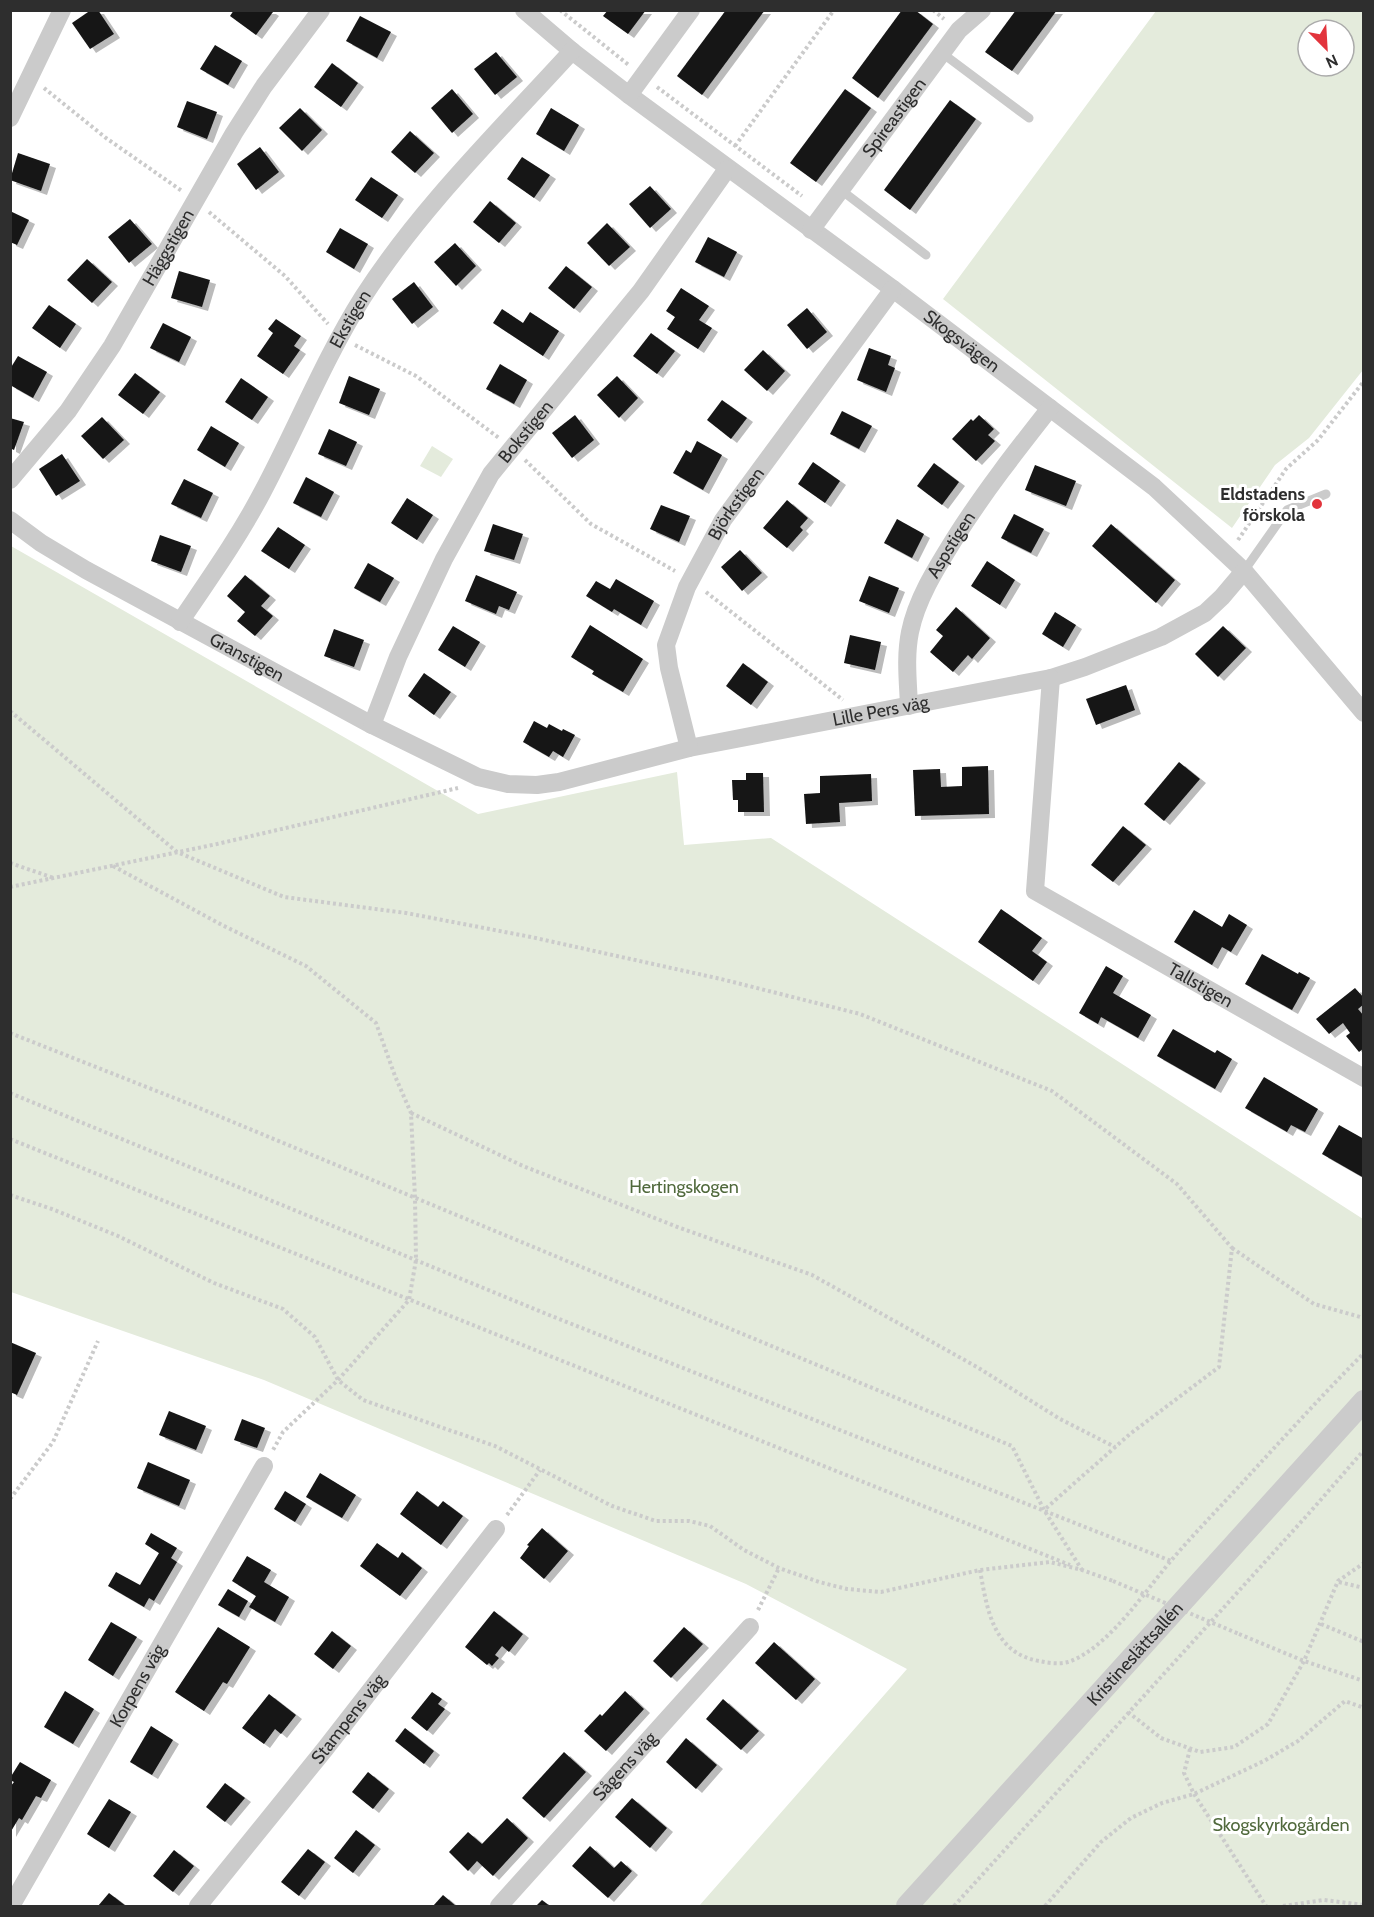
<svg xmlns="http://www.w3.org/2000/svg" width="1374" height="1917" font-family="Cabin,sans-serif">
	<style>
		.green { fill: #e4ebdc; fill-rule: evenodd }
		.building { fill: #151515; filter: url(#shadow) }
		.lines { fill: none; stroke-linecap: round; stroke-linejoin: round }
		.path { stroke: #cbcbcb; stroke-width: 4; stroke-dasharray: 3 3; stroke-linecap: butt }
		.service { stroke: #cbcbcb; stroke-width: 9 }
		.minor { stroke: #cbcbcb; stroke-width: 18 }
		.tertiary { stroke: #cbcbcb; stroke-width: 22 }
		.path-bridge { stroke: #cbcbcb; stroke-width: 4; stroke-dasharray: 3 3; stroke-linecap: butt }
		.poi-dot { fill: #e2343c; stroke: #fff; stroke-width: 2 }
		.labels { text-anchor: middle; stroke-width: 6; stroke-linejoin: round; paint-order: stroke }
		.street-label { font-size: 18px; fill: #2e2e2e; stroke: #fff }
		.poi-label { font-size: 18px; font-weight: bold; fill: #2e2e2e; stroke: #fff; text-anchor: end }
		.park-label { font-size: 18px; fill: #50693c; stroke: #fff }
	</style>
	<defs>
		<filter id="shadow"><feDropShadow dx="6" dy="4" stdDeviation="0" flood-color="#0004"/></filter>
	</defs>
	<rect width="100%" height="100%" fill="#fff"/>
	<g class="green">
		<path d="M 1156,11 L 1363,11 L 1363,370 L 1309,438 L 1275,465 L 1232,528 L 943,299 ZM 1308,30 L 1344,30 L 1344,66 L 1308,66 Z"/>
		<path d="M 432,446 L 453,459 L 441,477 L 420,466 Z"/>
		<path d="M 11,546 L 478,814 L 677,772 L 684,845 L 771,838 L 1363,1219 L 1363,1906 L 699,1906 L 907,1669 L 746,1584 L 264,1380 L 11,1292 Z"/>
	</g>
	<g class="building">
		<path d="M 91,10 L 98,10 L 114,34 L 90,49 L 72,23 Z"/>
		<path d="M 234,10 L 270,10 L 273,12 L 256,35 L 230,16 Z"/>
		<path d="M 608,10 L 646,10 L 628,34 L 603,16 Z"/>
		<path d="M 726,10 L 765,10 L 702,95 L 677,76 Z"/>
		<path d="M 902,10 L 915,10 L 933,24 L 878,98 L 852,78 Z"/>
		<path d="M 1016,10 L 1057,10 L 1012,71 L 985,52 Z"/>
		<path d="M 360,16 L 391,32 L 377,58 L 346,41 Z"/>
		<path d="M 215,45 L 242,61 L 228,85 L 200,69 Z"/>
		<path d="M 496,52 L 517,77 L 495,95 L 474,69 Z"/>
		<path d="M 332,63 L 358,83 L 341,107 L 314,87 Z"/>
		<path d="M 452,89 L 473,114 L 452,133 L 431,108 Z"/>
		<path d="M 845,89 L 871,108 L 816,182 L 790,163 Z"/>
		<path d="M 950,100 L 976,119 L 910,210 L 884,190 Z"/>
		<path d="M 187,101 L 217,112 L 207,139 L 177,127 Z"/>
		<path d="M 300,108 L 322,130 L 302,151 L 279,128 Z"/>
		<path d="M 551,108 L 579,125 L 564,151 L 536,134 Z"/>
		<path d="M 410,131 L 434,153 L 415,173 L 391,152 Z"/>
		<path d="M 260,147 L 279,172 L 256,190 L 237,164 Z"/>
		<path d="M 18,153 L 50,164 L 41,191 L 10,180 Z"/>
		<path d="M 522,157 L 550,175 L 534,198 L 507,179 Z"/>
		<path d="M 371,177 L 398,195 L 382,218 L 355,200 Z"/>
		<path d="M 650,186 L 671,209 L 650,228 L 629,204 Z"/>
		<path d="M 490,201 L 516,223 L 499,243 L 473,222 Z"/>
		<path d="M 10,211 L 29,220 L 17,245 L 10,242 Z"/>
		<path d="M 130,219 L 152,244 L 129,263 L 108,237 Z"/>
		<path d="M 607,223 L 630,247 L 609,266 L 587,243 Z"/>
		<path d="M 340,228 L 368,244 L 354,269 L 326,252 Z"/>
		<path d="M 708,237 L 737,252 L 724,277 L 695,262 Z"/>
		<path d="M 455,243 L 476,266 L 456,286 L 434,262 Z"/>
		<path d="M 87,259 L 112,282 L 92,303 L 67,280 Z"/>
		<path d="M 566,266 L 592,287 L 574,309 L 548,288 Z"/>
		<path d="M 179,271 L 210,280 L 202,307 L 171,298 Z"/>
		<path d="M 414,282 L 433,307 L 412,324 L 392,299 Z"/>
		<path d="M 681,288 L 709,306 L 699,320 L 712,328 L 698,349 L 667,329 L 675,317 L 666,311 Z"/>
		<path d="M 49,305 L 76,324 L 60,348 L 32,328 Z"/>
		<path d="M 807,308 L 827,332 L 807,349 L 787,325 Z"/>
		<path d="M 502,309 L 523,323 L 530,312 L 559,331 L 543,356 L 493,323 Z"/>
		<path d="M 276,319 L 301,336 L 294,346 L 300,350 L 283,374 L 257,356 L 273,333 L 268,329 Z"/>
		<path d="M 163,323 L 191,337 L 179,362 L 150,348 Z"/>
		<path d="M 651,333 L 675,351 L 657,374 L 633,356 Z"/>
		<path d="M 869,348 L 891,356 L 888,365 L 895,368 L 886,392 L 857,380 Z"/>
		<path d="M 763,350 L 785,371 L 767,391 L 744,370 Z"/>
		<path d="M 18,356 L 47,372 L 33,398 L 10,385 L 10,369 Z"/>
		<path d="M 500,364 L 527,380 L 514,404 L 486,389 Z"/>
		<path d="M 135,373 L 160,392 L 143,414 L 118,395 Z"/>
		<path d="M 349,376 L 380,389 L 369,415 L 339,403 Z"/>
		<path d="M 617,376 L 638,398 L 619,418 L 597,395 Z"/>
		<path d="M 241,378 L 268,397 L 252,420 L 225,402 Z"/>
		<path d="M 722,400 L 747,418 L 731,439 L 707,420 Z"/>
		<path d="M 842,411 L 872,426 L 859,449 L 830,434 Z"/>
		<path d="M 575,415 L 594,440 L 572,458 L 552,433 Z"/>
		<path d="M 979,415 L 994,429 L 988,435 L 995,441 L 976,461 L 952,439 L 971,419 L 973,421 Z"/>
		<path d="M 102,417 L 124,440 L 103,459 L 81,436 Z"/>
		<path d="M 10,418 L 24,422 L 14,450 L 10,448 Z"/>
		<path d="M 211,426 L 239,443 L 225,467 L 197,450 Z"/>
		<path d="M 329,429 L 357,442 L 346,466 L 318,454 Z"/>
		<path d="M 697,441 L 722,455 L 703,490 L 673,473 L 686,450 L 691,453 Z"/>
		<path d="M 62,454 L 80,481 L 56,496 L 39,469 Z"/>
		<path d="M 813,462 L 840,481 L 825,503 L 798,484 Z"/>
		<path d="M 934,463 L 959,482 L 942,505 L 917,486 Z"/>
		<path d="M 1035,465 L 1076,481 L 1066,506 L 1025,490 Z"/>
		<path d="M 306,477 L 334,492 L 321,517 L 293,503 Z"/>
		<path d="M 184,479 L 213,493 L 201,518 L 171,504 Z"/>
		<path d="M 407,498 L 433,515 L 417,540 L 391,523 Z"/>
		<path d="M 787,500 L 808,518 L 800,527 L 803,530 L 787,548 L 763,528 Z"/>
		<path d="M 661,505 L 690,516 L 679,542 L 650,529 Z"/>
		<path d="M 1014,514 L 1044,529 L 1031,553 L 1001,538 Z"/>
		<path d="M 897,519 L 924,534 L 912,558 L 884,543 Z"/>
		<path d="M 493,524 L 523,534 L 514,560 L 484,551 Z"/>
		<path d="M 1111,524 L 1175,580 L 1156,603 L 1092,546 Z"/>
		<path d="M 278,527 L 305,545 L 289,569 L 261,551 Z"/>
		<path d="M 160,535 L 191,546 L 181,572 L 151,561 Z"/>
		<path d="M 740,550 L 762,573 L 742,591 L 721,567 Z"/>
		<path d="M 987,561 L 1015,580 L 1000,605 L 971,586 Z"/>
		<path d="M 368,563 L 394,578 L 380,602 L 354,588 Z"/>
		<path d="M 245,575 L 270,596 L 261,606 L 273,616 L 255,636 L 237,621 L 245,612 L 227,596 Z"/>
		<path d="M 476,575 L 517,592 L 509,610 L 499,606 L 496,614 L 465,601 Z"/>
		<path d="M 869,576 L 899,588 L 889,613 L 859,601 Z"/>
		<path d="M 616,579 L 654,601 L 641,625 L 614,609 L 612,612 L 586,596 L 596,581 L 610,589 Z"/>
		<path d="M 956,607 L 990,638 L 972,659 L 968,655 L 953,672 L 930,652 L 943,636 L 936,630 Z"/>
		<path d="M 1055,612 L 1076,625 L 1063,647 L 1042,634 Z"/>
		<path d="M 590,625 L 643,659 L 623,692 L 592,674 L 594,671 L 571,657 Z"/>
		<path d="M 453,626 L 480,642 L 465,667 L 438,650 Z"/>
		<path d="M 1223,626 L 1246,648 L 1218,677 L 1195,654 Z"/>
		<path d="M 334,629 L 364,640 L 354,667 L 324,656 Z"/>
		<path d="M 850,635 L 881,642 L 875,670 L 844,663 Z"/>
		<path d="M 743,663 L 768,682 L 751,705 L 726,686 Z"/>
		<path d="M 424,673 L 451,692 L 434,715 L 408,696 Z"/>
		<path d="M 1126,685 L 1135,710 L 1096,725 L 1086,699 Z"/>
		<path d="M 534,721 L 547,728 L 549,724 L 562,731 L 563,729 L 575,735 L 563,757 L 553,751 L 549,757 L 523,742 Z"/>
		<path d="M 1179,762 L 1200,779 L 1164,821 L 1144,804 Z"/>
		<path d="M 988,766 L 989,814 L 915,816 L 913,770 L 940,769 L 941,787 L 962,786 L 962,767 Z"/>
		<path d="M 746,773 L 763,773 L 764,812 L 738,812 L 738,800 L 733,800 L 732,780 L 746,780 Z"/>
		<path d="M 871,774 L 872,801 L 839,803 L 840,822 L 806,824 L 804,794 L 820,793 L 820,776 Z"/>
		<path d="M 1123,826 L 1146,845 L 1113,882 L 1091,865 Z"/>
		<path d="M 1001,909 L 1042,938 L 1032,951 L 1047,962 L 1033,981 L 978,942 Z"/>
		<path d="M 1194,910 L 1222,927 L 1229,914 L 1247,925 L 1231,952 L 1222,947 L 1212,965 L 1174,942 Z"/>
		<path d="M 1262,954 L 1298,974 L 1299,972 L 1310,978 L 1292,1010 L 1245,984 Z"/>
		<path d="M 1106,966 L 1123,976 L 1113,993 L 1151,1015 L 1138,1038 L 1101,1017 L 1098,1024 L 1079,1013 Z"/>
		<path d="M 1355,988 L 1364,998 L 1364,1004 L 1358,1009 L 1364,1016 L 1364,1048 L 1359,1052 L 1346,1036 L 1350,1033 L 1343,1023 L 1329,1034 L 1316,1019 Z"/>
		<path d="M 1173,1029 L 1215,1053 L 1217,1050 L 1232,1059 L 1215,1089 L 1157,1056 Z"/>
		<path d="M 1264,1077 L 1318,1109 L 1305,1132 L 1291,1125 L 1287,1132 L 1245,1108 Z"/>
		<path d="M 1339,1125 L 1364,1139 L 1364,1178 L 1322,1154 Z"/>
		<path d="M 10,1342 L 36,1353 L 17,1395 L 10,1392 Z"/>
		<path d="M 169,1411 L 206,1426 L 196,1450 L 159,1435 Z"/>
		<path d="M 242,1419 L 265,1428 L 257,1448 L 234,1440 Z"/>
		<path d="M 148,1462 L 190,1480 L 179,1506 L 137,1488 Z"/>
		<path d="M 320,1473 L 356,1495 L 342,1518 L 306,1497 Z"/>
		<path d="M 285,1491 L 306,1504 L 295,1522 L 274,1509 Z"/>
		<path d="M 417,1491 L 438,1507 L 443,1501 L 463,1516 L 441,1545 L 400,1514 Z"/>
		<path d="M 542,1528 L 568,1551 L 544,1579 L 520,1558 L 529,1546 L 527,1545 Z"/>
		<path d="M 151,1533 L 177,1548 L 171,1558 L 177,1562 L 154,1601 L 149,1598 L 144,1607 L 108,1586 L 116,1572 L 140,1585 L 159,1553 L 145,1544 Z"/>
		<path d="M 377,1543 L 398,1558 L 402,1552 L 422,1568 L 400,1596 L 360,1566 Z"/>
		<path d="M 247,1556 L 271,1570 L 264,1582 L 289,1597 L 275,1622 L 249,1607 L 256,1596 L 232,1581 Z"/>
		<path d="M 228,1589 L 248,1601 L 239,1617 L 218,1605 Z"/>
		<path d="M 494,1611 L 523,1634 L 509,1652 L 502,1646 L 495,1655 L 499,1658 L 492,1666 L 489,1663 L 487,1665 L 465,1647 Z"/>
		<path d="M 111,1622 L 137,1637 L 113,1676 L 88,1660 Z"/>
		<path d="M 218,1627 L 250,1647 L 227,1684 L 223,1682 L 204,1711 L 175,1692 Z"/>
		<path d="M 684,1627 L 703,1644 L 671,1678 L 653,1661 Z"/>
		<path d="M 332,1631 L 351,1646 L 333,1669 L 314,1654 Z"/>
		<path d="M 774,1642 L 815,1679 L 796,1700 L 755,1663 Z"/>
		<path d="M 65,1691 L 94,1709 L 73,1744 L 44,1727 Z"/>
		<path d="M 625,1691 L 644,1709 L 606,1751 L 584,1731 L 600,1714 L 602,1716 Z"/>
		<path d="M 432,1692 L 442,1699 L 438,1704 L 445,1709 L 427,1731 L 411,1718 Z"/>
		<path d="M 269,1694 L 296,1715 L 281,1734 L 275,1729 L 264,1744 L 242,1728 Z"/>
		<path d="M 723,1699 L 759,1731 L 741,1750 L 706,1719 Z"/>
		<path d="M 151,1726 L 173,1740 L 152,1775 L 130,1762 Z"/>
		<path d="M 405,1728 L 434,1751 L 424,1764 L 395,1741 Z"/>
		<path d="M 686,1738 L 717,1765 L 696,1789 L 666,1762 Z"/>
		<path d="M 564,1752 L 586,1772 L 544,1818 L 522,1798 Z"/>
		<path d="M 20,1762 L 51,1780 L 41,1798 L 36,1796 L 22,1820 L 19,1818 L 10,1833 L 10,1787 L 14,1782 L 10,1780 L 10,1778 Z"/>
		<path d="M 368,1772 L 389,1789 L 373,1809 L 352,1792 Z"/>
		<path d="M 225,1783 L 245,1798 L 225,1822 L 206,1807 Z"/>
		<path d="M 632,1798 L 667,1828 L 650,1848 L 615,1817 Z"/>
		<path d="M 109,1799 L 131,1812 L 109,1848 L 87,1834 Z"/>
		<path d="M 507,1818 L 528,1838 L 493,1876 L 477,1861 L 468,1871 L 449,1852 L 468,1832 L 482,1844 Z"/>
		<path d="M 356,1830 L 375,1845 L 353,1873 L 334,1858 Z"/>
		<path d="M 590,1846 L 614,1868 L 621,1861 L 632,1871 L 608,1898 L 572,1866 Z"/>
		<path d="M 308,1849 L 325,1862 L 299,1896 L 281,1882 Z"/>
		<path d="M 174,1850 L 194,1866 L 173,1892 L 153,1876 Z"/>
		<path d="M 109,1893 L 126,1906 L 98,1906 Z"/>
		<path d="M 443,1895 L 456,1906 L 433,1906 Z"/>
		<path d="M 542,1900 L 550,1906 L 536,1906 Z"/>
	</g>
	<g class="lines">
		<g class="path">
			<path d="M 560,10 L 630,66"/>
			<path d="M 933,10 L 944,19"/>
			<path d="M 657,87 L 802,196"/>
			<path d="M 44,88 L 106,138 L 182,191"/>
			<path d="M 735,146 L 834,10"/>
			<path d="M 209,212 L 285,276 L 328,324"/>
			<path d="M 355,345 L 416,376 L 499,438"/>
			<path d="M 525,460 L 591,524 L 675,571"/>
			<path d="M 1238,540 L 1286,469 L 1318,440 L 1364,381"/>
			<path d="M 706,592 L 843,700"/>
			<path d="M 10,711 L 177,852 L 284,897 L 406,913 L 531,937 L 721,979 L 860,1014 L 1052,1091 L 1177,1184 L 1232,1248 L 1219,1367 L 1130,1434 L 1044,1510"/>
			<path d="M 10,863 L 54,878"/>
			<path d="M 113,866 L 222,925 L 306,966 L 376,1023 L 395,1076 L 411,1113 L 415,1198 L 416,1260 L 409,1300 L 338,1380 L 283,1432 L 273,1450"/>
			<path d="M 10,887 L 217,844 L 458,788"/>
			<path d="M 10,1033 L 192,1105 L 1012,1446 L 1044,1510 L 1082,1570"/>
			<path d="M 10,1093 L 549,1315 L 1171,1561"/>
			<path d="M 411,1113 L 523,1166 L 680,1228 L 812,1275 L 977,1367 L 1060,1419 L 1115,1447"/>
			<path d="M 10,1139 L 1070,1565"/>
			<path d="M 10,1195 L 52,1209 L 118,1236 L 214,1283 L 283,1309 L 315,1337 L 338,1380 L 363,1400 L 495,1446 L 612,1506 L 656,1521 L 689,1521 L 710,1526 L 744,1550 L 779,1568 L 819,1582 L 847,1589 L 881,1592 L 980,1570 L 1050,1562 L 1082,1570 L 1113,1581"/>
			<path d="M 1232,1248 L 1314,1304 L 1364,1318"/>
			<path d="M 10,1499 L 53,1442 L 98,1341"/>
			<path d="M 507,1515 L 540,1470"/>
			<path d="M 980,1570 C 987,1609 993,1653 1039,1661 C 1049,1663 1061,1665 1071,1661 C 1111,1645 1147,1588 1175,1556 C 1200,1527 1227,1500 1252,1472 C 1289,1432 1325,1392 1364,1353"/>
			<path d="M 1339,1582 L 1364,1588"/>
			<path d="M 758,1610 L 779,1568"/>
			<path d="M 1321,1624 L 1364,1642"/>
			<path d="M 1239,1634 L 1304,1661 L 1364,1681"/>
			<path d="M 1128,1712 L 1161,1738 L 1200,1752 L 1234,1747 L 1268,1724 L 1304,1661 L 1338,1581 L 1364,1563"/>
			<path d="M 1190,1749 L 1184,1773 L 1194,1794 L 1266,1906"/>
			<path d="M 954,1906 L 1311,1511 L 1364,1450"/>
			<path d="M 1045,1906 L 1101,1842 L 1131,1818 L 1162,1803 L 1194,1794 L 1264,1761 L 1298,1741 L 1345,1701 L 1364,1708"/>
			<path d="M 1283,1906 L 1324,1900 L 1364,1905"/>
		</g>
		<g class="service">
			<path d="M 942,53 L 1029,118"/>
			<path d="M 841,190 L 926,255"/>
			<path d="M 1244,571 L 1287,510 L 1326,494"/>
		</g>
		<g class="minor">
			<path id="s1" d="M 524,10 L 572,51 L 629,95 L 893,289 L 1154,487 L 1244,571 L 1364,713"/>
			<path d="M 629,95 L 691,10"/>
			<path d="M 10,118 L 62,10"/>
			<path id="s2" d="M 811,230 L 959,30 L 982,10"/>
			<path id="s3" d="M 10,480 L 68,411 L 112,346 L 234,133 L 264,86 L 321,10"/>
			<path id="s4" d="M 10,520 L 41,543 L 86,570 L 372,725 L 478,777 L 508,784 L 537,785 L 559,782 L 689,748 L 1051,678 L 1085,667 L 1161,637 L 1205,613 L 1222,597 L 1244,571"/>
			<path id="s5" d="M 180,622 C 209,579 239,537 263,491 C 297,427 324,359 363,297 C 421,207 500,130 572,51"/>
			<path id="s6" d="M 1051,678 L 1035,891 L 1364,1078"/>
			<path id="s7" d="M 909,706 C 908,681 905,657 910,632 C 917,598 937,567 955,538 C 984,492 1017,450 1050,408"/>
			<path id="s8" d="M 372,725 L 398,657 L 444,559 L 491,474 L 641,291 L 727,169"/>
			<path id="s9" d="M 689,748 L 669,668 L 666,645 L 687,587 L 723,520 L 893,289"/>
			<path id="s10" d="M 11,1906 L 264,1466"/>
			<path id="s11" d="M 198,1906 L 325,1749 L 496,1529"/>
			<path id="s12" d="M 499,1906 L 750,1627"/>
		</g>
		<path class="tertiary" id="s13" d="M 907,1906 L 1364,1401"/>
		<path class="path-bridge" d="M 1113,1581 L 1239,1634"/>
	</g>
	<circle class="poi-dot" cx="1317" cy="504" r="6"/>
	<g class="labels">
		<g class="street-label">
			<text dy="6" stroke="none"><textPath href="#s2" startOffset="140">Spireastigen</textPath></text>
			<text dy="6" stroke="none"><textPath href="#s3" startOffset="282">Häggstigen</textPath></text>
			<text dy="6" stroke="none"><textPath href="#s5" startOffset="348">Ekstigen</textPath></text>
			<text dy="6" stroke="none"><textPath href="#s1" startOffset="549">Skogsvägen</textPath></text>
			<text dy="6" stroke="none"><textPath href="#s8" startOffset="333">Bokstigen</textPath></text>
			<text dy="6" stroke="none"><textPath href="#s9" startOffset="264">Björkstigen</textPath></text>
			<text dy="6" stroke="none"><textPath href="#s7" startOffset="171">Aspstigen</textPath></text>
			<text dy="6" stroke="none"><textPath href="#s4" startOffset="274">Granstigen</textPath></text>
			<text dy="6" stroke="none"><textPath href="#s4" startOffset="946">Lille Pers väg</textPath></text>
			<text dy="6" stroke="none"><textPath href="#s6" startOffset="404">Tallstigen</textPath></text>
			<text dy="6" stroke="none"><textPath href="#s13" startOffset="340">Kristineslättsallén</textPath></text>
			<text dy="6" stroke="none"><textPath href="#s10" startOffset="254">Korpens väg</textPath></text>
			<text dy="6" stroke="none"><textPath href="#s11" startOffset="240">Stampens väg</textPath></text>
			<text dy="6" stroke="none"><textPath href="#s12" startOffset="188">Sågens väg</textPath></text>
		</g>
		<g class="poi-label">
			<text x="1305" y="500">Eldstadens<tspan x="1305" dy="21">förskola</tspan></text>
		</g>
		<g class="park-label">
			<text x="684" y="1193">Hertingskogen</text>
			<text x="1281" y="1831">Skogskyrkogården</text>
		</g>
	</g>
	<rect width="1374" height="1917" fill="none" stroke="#2e2e2e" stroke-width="24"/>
	<g transform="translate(1326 48) rotate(156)"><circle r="28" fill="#ffffff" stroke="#ababab" stroke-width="1.5"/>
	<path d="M0-4.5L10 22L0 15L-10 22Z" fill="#e2343c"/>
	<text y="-9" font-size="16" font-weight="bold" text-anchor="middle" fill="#2e2e2e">N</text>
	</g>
</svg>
